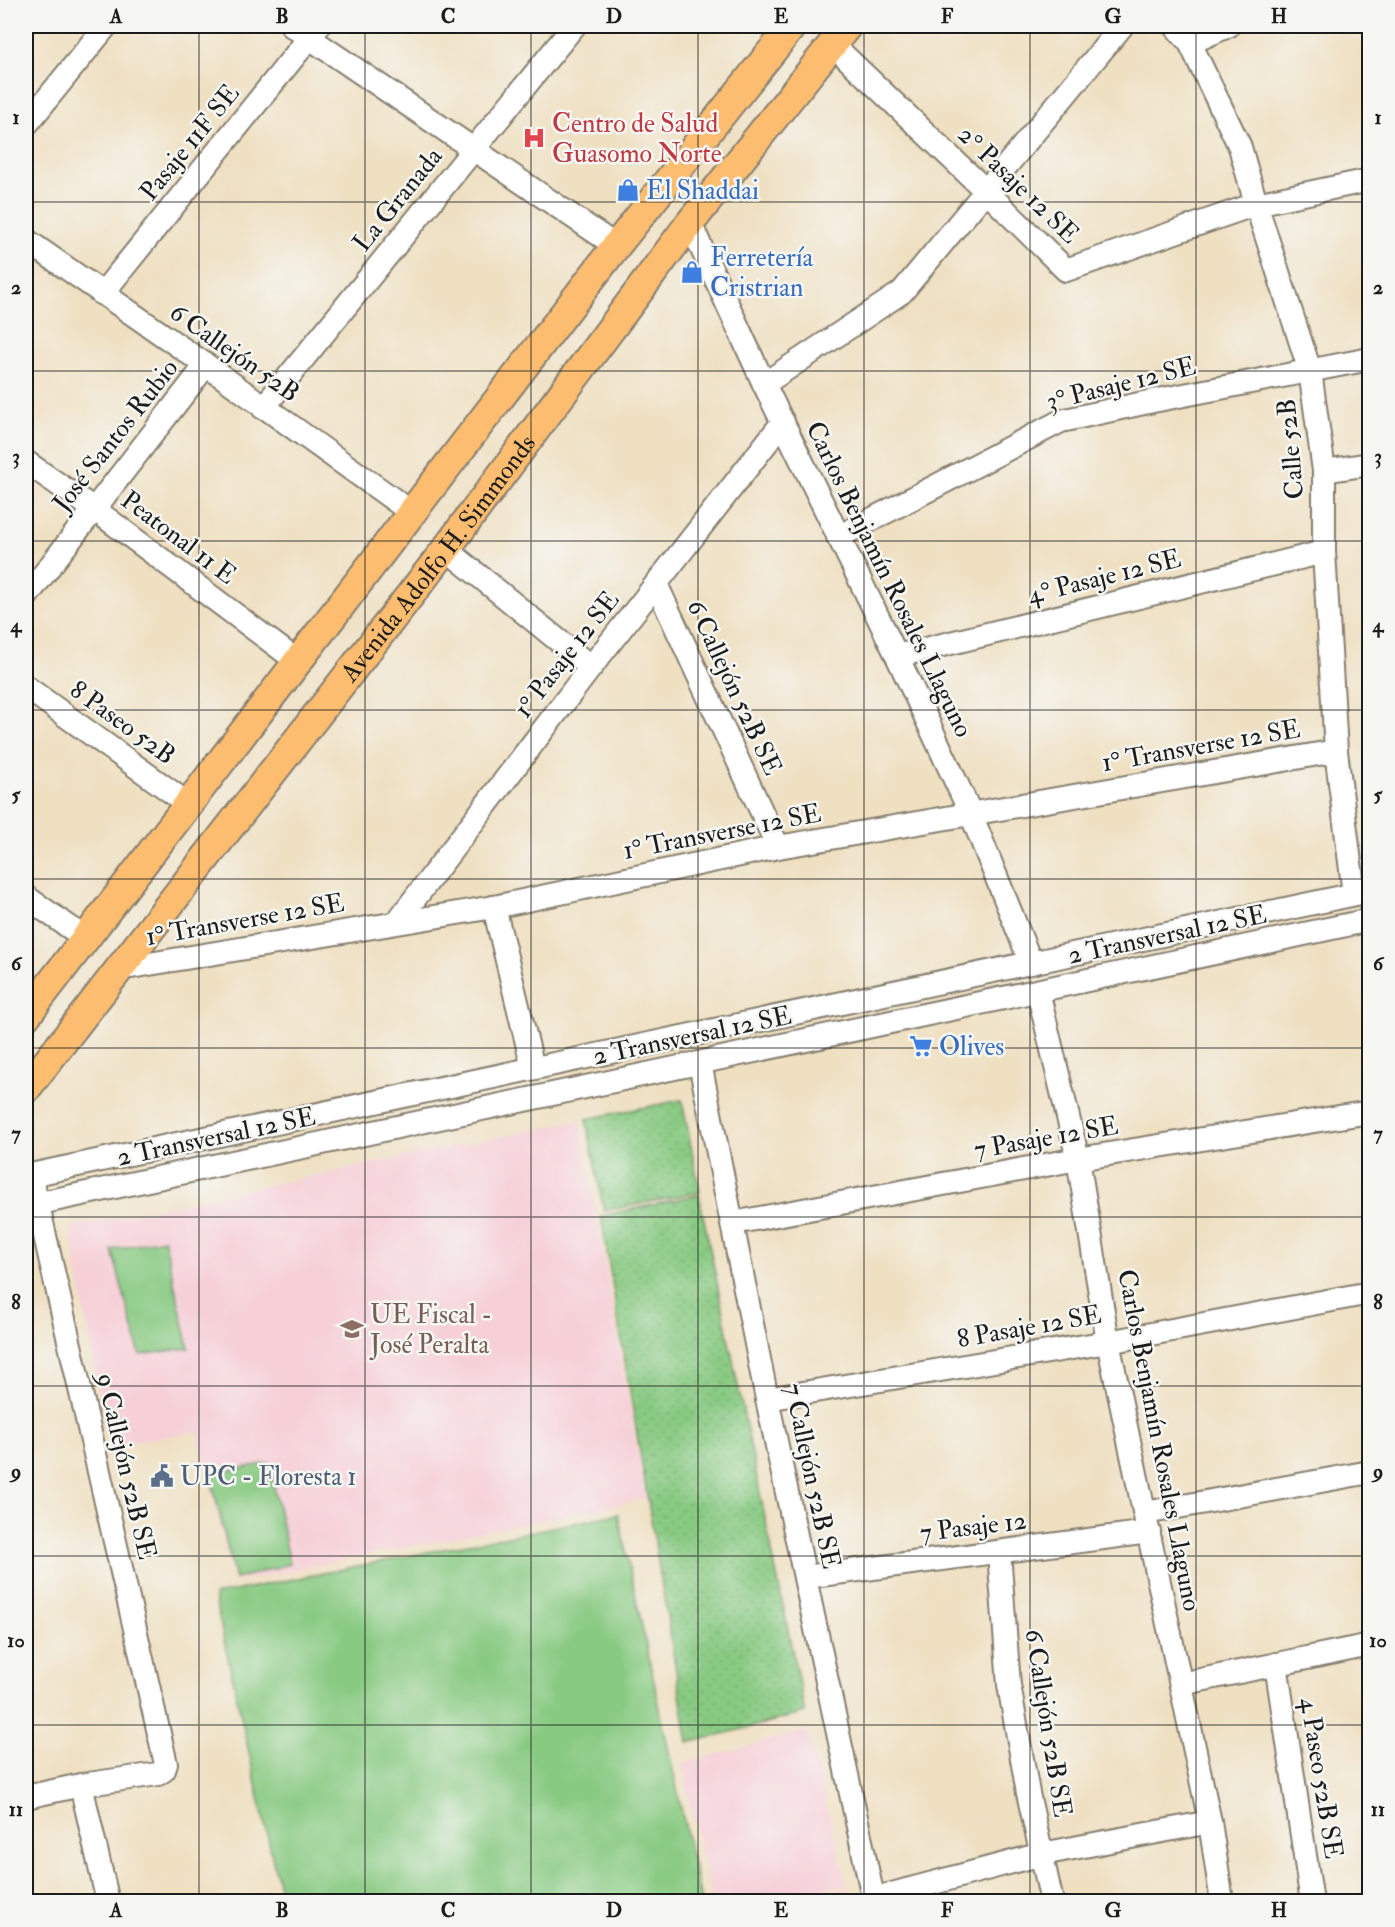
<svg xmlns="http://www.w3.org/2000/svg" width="1395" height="1927" font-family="'IM FELL Double Pica',serif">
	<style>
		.built { fill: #f6cfd7 }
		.park { fill: url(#park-dots); stroke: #52734f; stroke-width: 1.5 }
		.garden { fill: #88ca82; stroke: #52734f; stroke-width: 1.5 }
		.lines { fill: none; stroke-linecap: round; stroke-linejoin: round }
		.minor-casing { stroke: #867e6f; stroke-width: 26 }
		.major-casing { stroke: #867e6f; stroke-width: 32 }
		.minor { stroke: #fff; stroke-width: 22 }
		.major { stroke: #fcbd6f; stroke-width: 28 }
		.grid { fill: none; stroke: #1c1c1c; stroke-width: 1.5; stroke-opacity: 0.55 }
		.labels { text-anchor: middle; stroke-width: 5; stroke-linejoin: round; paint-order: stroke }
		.health-label { font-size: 26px; fill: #be3a42; stroke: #f6f6f2; text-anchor: start }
		.street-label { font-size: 26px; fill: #1c1c1c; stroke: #f6f6f2 }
		.shop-label { font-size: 26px; fill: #366cbe; stroke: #f6f6f2; text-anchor: start }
		.education-label { font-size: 26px; fill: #785e54; stroke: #f6f6f2; text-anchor: start }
		.service-label { font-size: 26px; fill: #4e5e75; stroke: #f6f6f2; text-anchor: start }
		.neatline { fill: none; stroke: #1c1c1c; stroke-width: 2 }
		.grid-label { font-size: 20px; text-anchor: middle; font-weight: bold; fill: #1c1c1c }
	</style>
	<defs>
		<pattern id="park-dots" width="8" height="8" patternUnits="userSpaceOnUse" patternTransform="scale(1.5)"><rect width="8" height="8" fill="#88ca82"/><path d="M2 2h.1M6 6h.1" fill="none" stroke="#75ad70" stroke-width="1.8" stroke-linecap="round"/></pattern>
	</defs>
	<rect width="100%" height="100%" fill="#f6f6f2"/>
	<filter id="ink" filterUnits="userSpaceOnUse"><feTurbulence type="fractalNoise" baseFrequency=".0167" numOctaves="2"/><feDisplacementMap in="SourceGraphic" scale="12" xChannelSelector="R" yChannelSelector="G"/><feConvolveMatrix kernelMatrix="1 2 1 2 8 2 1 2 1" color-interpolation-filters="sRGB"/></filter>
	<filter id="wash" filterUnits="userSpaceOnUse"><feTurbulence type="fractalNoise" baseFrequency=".008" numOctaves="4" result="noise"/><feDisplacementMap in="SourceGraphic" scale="24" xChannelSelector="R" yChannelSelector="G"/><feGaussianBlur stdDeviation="1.35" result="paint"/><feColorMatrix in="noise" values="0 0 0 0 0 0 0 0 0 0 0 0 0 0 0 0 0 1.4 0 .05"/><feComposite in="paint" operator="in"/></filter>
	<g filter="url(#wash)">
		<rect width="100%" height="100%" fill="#efe0c2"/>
		<g class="built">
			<path d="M 580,1120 L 646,1499 L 234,1582 L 197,1432 L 108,1445 L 70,1227 Z"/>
			<path d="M 806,1730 L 847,1883 L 779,1901 L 713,1901 L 681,1764 Z"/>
			<path d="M 847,1887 L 850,1901 L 795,1901 Z"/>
		</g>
		<g class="park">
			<path d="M 682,1100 L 700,1192 L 604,1211 L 586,1119 Z"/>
			<path d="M 699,1195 L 805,1713 L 688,1743 L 601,1216 Z"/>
		</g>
		<g class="garden">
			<path d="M 164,1239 L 189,1348 L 140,1355 L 112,1250 Z"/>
			<path d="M 269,1463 L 290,1564 L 235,1579 L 210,1474 Z"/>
			<path d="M 618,1514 L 701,1901 L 282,1901 L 214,1595 Z"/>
		</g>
	</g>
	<g filter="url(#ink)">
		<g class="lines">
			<g class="minor-casing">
				<g id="minor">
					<path d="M 292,26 L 616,246"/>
					<path d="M 1175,26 L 1190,43 L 1240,147 L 1256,204 L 1310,371 L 1324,471 L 1324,552 L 1336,751 L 1354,894"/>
					<path d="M 1190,43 L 1228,26"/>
					<path d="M 832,44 L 986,191 L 1066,270 L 1256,204 L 1370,180"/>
					<path d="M 26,125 L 106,26"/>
					<path d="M 690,223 L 764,384 L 897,656 L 971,814 L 1031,963"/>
					<path d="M 26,240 L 206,365 L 411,512"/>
					<path d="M 102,294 L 318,27"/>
					<path d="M 764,384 L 902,292 L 1122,26"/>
					<path d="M 263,408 L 574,26"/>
					<path d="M 26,462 L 94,509 L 297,661"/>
					<path d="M 1324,471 L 1370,464"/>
					<path d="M 838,537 L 1061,421 L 1153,401 L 1370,359"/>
					<path d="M 446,549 L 591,667"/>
					<path d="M 656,584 L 778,847"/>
					<path d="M 26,597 L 206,365"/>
					<path d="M 897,656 L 1324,552"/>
					<path d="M 26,687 L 188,804"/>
					<path d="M 26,897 L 85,938"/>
					<path d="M 494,907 L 533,1068"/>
					<path d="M 397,922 L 591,667 L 783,422"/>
					<path d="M 119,969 L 494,907 L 778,847 L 1336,751"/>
					<path d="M 1038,991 L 1078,1159 L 1108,1342 L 1210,1822 L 1222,1902"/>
					<path d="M 700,1063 L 767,1399 L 874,1902"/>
					<path d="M 26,1176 L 1370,891"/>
					<path d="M 26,1206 L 1370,920"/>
					<path d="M 733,1223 L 1078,1159 L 1370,1112"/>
					<path d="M 767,1399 L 1108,1342 L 1370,1293"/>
					<path d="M 1145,1513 L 1370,1472"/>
					<path d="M 999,1552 L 1009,1685 L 1028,1793 L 1052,1902"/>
					<path d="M 805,1577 L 1149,1532"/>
					<path d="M 1276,1664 L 1312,1902"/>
					<path d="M 1181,1684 L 1370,1645"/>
					<path d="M 81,1785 L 108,1902"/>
					<path d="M 26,1797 L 81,1785 L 158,1774 L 164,1770 L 166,1764 L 34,1188"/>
					<path d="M 873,1899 L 1042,1854 L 1210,1822"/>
				</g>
			</g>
			<g class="major-casing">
				<g id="major">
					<path d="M 26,1016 L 616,246 L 792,26"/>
					<path id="s1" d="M 26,1089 L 446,549 L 690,223 L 847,26"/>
				</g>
			</g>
			<use href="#minor" class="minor"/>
			<use href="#major" class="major"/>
		</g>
	</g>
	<path class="grid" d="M 199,26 L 199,1902M 365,26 L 365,1902M 531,26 L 531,1902M 698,26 L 698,1902M 864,26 L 864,1902M 1030,26 L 1030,1902M 1196,26 L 1196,1902M 26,202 L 1370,202M 26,371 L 1370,371M 26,541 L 1370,541M 26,710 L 1370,710M 26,879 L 1370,879M 26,1048 L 1370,1048M 26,1217 L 1370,1217M 26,1386 L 1370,1386M 26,1556 L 1370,1556M 26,1725 L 1370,1725"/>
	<defs>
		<g id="hospital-bare" transform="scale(1.8)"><path d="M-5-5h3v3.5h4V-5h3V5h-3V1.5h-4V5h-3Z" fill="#e0444e" stroke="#f6f6f2" stroke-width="2.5" paint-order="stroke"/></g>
		<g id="shop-bare" transform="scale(1.8)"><path d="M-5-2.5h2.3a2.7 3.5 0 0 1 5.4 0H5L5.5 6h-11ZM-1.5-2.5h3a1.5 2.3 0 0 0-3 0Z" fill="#3f7fe0" stroke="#f6f6f2" stroke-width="2.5" paint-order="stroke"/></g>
		<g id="supermarket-bare" transform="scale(1.8)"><path d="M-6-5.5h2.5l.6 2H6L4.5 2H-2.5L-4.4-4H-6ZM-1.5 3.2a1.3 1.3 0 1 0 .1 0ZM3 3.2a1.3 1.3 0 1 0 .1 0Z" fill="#3f7fe0" stroke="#f6f6f2" stroke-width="2.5" paint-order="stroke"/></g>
		<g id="school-bare" transform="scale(1.8)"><path d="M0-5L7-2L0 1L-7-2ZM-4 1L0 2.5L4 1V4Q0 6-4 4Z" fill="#8d6e63" stroke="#f6f6f2" stroke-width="2.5" paint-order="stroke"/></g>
		<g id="civic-bare" transform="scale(1.8)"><path d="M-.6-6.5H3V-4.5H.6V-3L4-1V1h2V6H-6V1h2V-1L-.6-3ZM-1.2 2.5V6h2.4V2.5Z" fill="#5c6f8a" stroke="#f6f6f2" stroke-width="2.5" paint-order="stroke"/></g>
	</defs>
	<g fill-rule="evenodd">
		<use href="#hospital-bare" x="534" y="138"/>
		<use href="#shop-bare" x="628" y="190"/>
		<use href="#shop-bare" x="692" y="272"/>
		<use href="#supermarket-bare" x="921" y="1046"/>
		<use href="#school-bare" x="352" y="1329"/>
		<use href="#civic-bare" x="162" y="1476"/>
	</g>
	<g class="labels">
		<g class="health-label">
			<text x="552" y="132">Centro de Salud<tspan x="552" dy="30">Guasomo Norte</tspan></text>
		</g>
		<g class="street-label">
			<text transform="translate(189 142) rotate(-51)" y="9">Pasaje 11F SE</text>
			<text transform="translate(1019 184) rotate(44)" y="9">2° Pasaje 12 SE</text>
			<text transform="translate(397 199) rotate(-51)" y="9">La Granada</text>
			<text transform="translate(235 352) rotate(35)" y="9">6 Callejón 52B</text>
			<text transform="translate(1121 383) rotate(-14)" y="9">3° Pasaje 12 SE</text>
			<text transform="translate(115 435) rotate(-52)" y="9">José Santos Rubio</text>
			<text transform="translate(1290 449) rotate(-95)" y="9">Calle 52B</text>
			<text transform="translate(179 537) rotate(37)" y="9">Peatonal 11 E</text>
			<text dy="9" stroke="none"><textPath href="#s1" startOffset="672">Avenida Adolfo H. Simmonds</textPath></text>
			<text transform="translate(1104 576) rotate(-14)" y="9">4° Pasaje 12 SE</text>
			<text transform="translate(890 579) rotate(64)" y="9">Carlos Benjamín Rosales Llaguno</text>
			<text transform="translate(566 654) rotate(-52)" y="9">1° Pasaje 12 SE</text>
			<text transform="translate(735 687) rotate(65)" y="9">6 Callejón 52B SE</text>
			<text transform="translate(123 722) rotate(36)" y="9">8 Paseo 52B</text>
			<text transform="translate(1201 745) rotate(-10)" y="9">1° Transverse 12 SE</text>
			<text transform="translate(722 831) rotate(-11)" y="9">1° Transverse 12 SE</text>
			<text transform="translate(245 919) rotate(-10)" y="9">1° Transverse 12 SE</text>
			<text transform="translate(1167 934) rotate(-12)" y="9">2 Transversal 12 SE</text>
			<text transform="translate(692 1035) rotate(-12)" y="9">2 Transversal 12 SE</text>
			<text transform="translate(216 1136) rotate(-12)" y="9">2 Transversal 12 SE</text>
			<text transform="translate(1046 1137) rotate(-10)" y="9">7 Pasaje 12 SE</text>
			<text transform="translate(1029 1326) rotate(-10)" y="9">8 Pasaje 12 SE</text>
			<text transform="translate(1160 1440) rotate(79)" y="9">Carlos Benjamín Rosales Llaguno</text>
			<text transform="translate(127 1466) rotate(77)" y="9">9 Callejón 52B SE</text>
			<text transform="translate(813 1476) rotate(78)" y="9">7 Callejón 52B SE</text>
			<text transform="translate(973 1526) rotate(-7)" y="9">7 Pasaje 12</text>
			<text transform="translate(1049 1723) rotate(81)" y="9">6 Callejón 52B SE</text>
			<text transform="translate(1322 1778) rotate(81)" y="9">4 Paseo 52B SE</text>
		</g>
		<g class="shop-label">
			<text x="646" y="199">El Shaddai</text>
			<text x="710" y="266">Ferretería<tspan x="710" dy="30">Cristrian</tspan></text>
			<text x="939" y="1055">Olives</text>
		</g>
		<g class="education-label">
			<text x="370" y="1323">UE Fiscal -<tspan x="370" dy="30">José Peralta</tspan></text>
		</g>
		<g class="service-label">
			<text x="180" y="1485">UPC - Floresta 1</text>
		</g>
	</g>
	<rect width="1395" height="1927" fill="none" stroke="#f6f6f2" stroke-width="66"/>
	<rect x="33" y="33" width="1329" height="1861" class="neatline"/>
	<g class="grid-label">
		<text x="116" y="23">A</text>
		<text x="282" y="23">B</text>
		<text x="448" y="23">C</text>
		<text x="614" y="23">D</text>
		<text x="781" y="23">E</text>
		<text x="947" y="23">F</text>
		<text x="1113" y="23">G</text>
		<text x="1279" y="23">H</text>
		<text x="16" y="124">1</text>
		<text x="1378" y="124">1</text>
		<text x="16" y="294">2</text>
		<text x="1378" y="294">2</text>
		<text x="16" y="463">3</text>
		<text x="1378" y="463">3</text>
		<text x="16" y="632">4</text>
		<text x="1378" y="632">4</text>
		<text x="16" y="801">5</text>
		<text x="1378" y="801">5</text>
		<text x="16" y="970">6</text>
		<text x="1378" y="970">6</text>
		<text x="16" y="1140">7</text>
		<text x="1378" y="1140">7</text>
		<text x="16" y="1309">8</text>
		<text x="1378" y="1309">8</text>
		<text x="16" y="1478">9</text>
		<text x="1378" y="1478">9</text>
		<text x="16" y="1647">10</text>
		<text x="1378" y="1647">10</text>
		<text x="16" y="1816">11</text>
		<text x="1378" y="1816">11</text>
		<text x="116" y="1917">A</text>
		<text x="282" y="1917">B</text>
		<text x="448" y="1917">C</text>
		<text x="614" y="1917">D</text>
		<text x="781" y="1917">E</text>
		<text x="947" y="1917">F</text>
		<text x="1113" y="1917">G</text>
		<text x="1279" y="1917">H</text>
	</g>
</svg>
